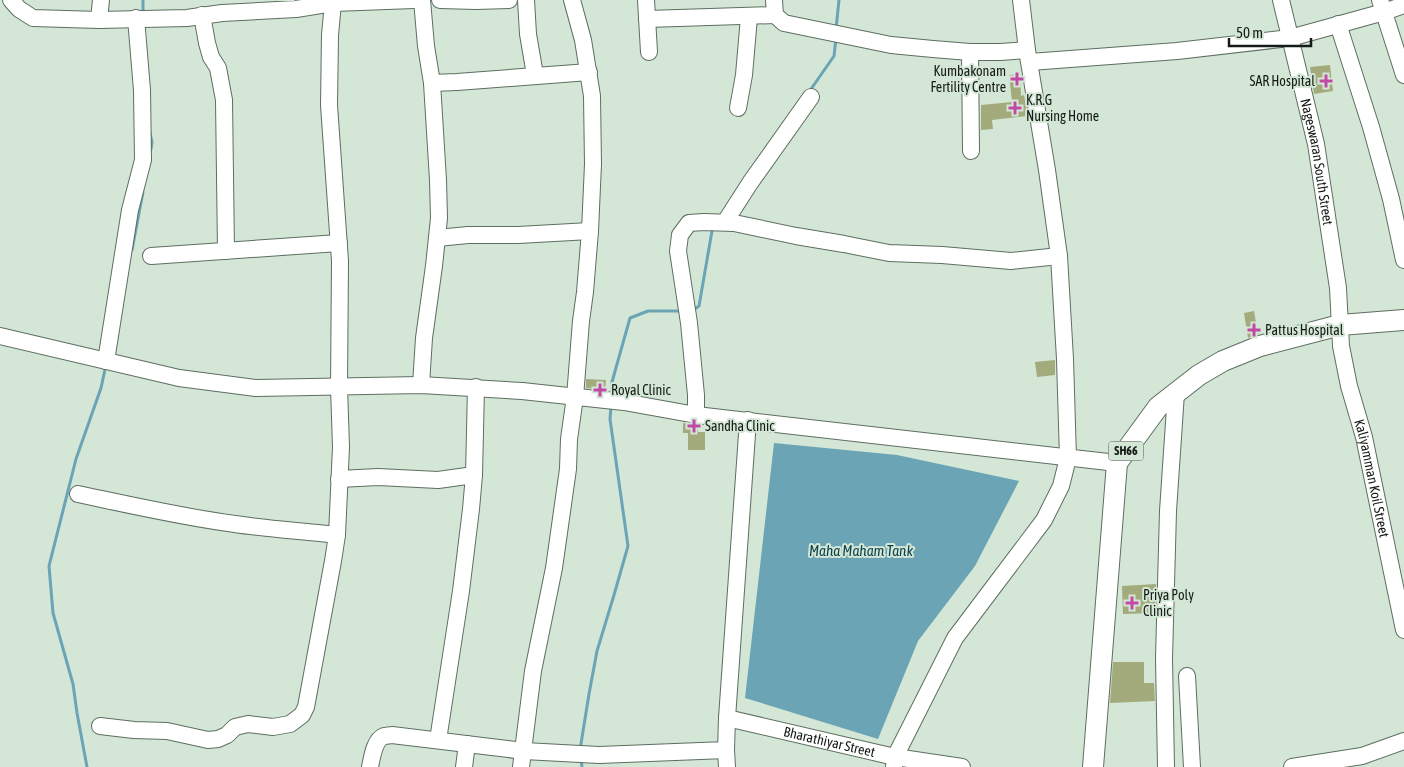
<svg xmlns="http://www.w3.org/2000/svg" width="1404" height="767" font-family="'Asap Condensed',sans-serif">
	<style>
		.water { fill: #6ba4b4 }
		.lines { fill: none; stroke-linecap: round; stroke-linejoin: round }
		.stream { stroke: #6ba4b4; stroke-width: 3 }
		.building { fill: #a3aa7b }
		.minor-casing { stroke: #5d6e60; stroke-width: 18 }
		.major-casing { stroke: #5d6e60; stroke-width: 22 }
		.minor { stroke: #fff; stroke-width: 16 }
		.major { stroke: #fff; stroke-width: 20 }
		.poi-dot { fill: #c04ba4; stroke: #d4e7d6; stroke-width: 2 }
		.labels { text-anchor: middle; stroke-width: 4; stroke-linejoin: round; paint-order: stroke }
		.shield { fill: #d4e7d6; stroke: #4e5850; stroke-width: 1 }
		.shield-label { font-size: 12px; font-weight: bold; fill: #151b16 }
		.poi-label { font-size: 14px; fill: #151b16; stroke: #d4e7d6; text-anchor: start }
		.street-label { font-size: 14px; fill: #151b16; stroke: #d4e7d6 }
		.water-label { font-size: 15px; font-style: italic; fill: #083f4b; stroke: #d4e7d6 }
	</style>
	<rect width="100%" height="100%" fill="#d4e7d6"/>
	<path class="water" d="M 774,443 L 897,455 L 1019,481 L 975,566 L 918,641 L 878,739 L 745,698 Z"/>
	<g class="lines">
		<g class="stream">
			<path d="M 143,14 L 143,0"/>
			<path d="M 836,29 L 839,0"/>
			<path d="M 809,92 L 834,56 L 836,38"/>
			<path d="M 150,133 L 152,142 L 151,149"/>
			<path d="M 132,250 L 143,192"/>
			<path d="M 692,311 L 699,306 L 712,231 L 715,228"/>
			<path d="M 611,395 L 612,382 L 630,318 L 648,311 L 683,311"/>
			<path d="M 580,750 L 589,694 L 597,651 L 614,595 L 628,546 L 610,419 L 611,406"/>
			<path d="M 581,759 L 582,767"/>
			<path d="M 87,767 L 77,713 L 73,684 L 53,613 L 49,566 L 76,459 L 101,388 L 106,365"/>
		</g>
	</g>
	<g class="building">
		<path d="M 1330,65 L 1333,91 L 1314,94 L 1310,67 Z"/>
		<path d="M 1020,74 L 1021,96 L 1024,95 L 1028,116 L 992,120 L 993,129 L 981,130 L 981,105 L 1012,102 L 1009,75 Z"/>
		<path d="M 1254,311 L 1258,334 L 1248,338 L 1244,313 Z"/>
		<path d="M 1055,360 L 1055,375 L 1037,377 L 1035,362 Z"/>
		<path d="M 586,379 L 606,380 L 605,390 L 586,388 Z"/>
		<path d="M 683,423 L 698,425 L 698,432 L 705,432 L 705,450 L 688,450 L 688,433 L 683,433 Z"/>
		<path d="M 1156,584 L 1155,613 L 1123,614 L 1122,586 Z"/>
		<path d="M 1113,662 L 1144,662 L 1144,683 L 1154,683 L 1155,701 L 1110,703 Z"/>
	</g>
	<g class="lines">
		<g class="minor-casing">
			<g id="minor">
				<path d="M 11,0 L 19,9 L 33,18 L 99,20 L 187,18 L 222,13 L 296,9 L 333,3 L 414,0"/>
				<path d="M 440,0 L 476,1 L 509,0"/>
				<path d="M 526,0 L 528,34 L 535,75"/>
				<path d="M 646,0 L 649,52"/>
				<path d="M 774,0 L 775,15 L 784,23 L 891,45 L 933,49 L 970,52 L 1000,52 L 1027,50"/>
				<path id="s1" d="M 1281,0 L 1316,144 L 1338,288 L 1341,346 L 1349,386 L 1364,437 L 1404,630"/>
				<path d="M 1380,0 L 1404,75"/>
				<path d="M 202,15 L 207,43 L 211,57 L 218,68 L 224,100 L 226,251"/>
				<path d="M 647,19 L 775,15"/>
				<path d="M 99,20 L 101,0"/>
				<path d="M 1338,24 L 1371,127 L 1391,199 L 1404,260"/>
				<path d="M 970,52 L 971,151"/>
				<path d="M 1030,62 L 1177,51 L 1290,38 L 1384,12 L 1404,5"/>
				<path d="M 432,83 L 457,82 L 589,72"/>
				<path d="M 738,108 L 744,75 L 749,17"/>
				<path d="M 725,222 L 750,183 L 811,97"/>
				<path d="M 437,238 L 468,235 L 518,235 L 590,231"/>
				<path d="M 151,256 L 339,243"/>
				<path d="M 0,336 L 179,378 L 256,388 L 421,385 L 522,391 L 624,402 L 696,415 L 1117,463"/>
				<path d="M 106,361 L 130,210 L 143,160 L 142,90 L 136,18"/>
				<path d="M 421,385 L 424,338 L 434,266 L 439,218 L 438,180 L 432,83 L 426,46 L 422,0"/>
				<path d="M 696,415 L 696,395 L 689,323 L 678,251 L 680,235 L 689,223 L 704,222 L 734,223 L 796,236 L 844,244 L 889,253 L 942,255 L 1011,261 L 1059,256"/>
				<path d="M 339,479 L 378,477 L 438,480 L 474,475"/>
				<path d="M 78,494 C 130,505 182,517 235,524 C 269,529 303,531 337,535"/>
				<path d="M 1187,676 L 1192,767"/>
				<path id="s2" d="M 727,718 L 895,757 L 962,767"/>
				<path d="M 100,726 L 134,730 L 167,731 L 208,740 L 218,739 L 227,735 L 235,727 L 248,724 L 273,727 L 290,724 L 302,715 L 306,707 L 333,561 L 337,535 L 341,447 L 339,387 L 340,261 L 329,105 L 330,35 L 333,3"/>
				<path d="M 438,740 L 461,591 L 471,509 L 474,475 L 476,387"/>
				<path d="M 726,750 L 727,767"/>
				<path d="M 370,767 C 372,758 374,740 384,736 C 385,736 391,735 392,735 L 524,751 L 599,755 L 726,750 L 727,718 L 748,420"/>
				<path d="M 464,767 L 467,744"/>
				<path d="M 521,767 L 533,671 L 554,568 L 568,469 L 569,439 L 575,397 L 581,321 L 585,292 L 590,231 L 593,164 L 592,96 L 583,40 L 572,0"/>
				<path d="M 894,767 L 895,757 L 955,638 L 1044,520 L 1061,486 L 1068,458 L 1065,359 L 1059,256 L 1047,170 L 1027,50 L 1021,0"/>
				<path d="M 1166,767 L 1164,658 L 1168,511 L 1176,393"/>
				<path d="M 1292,767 L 1362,756 L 1404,741"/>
			</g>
		</g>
		<g class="major-casing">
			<path id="major" d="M 1093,767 L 1117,463 L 1158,407 L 1199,375 L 1223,361 L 1260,346 L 1340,325 L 1404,320"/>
		</g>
		<use href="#minor" class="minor"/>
		<use href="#major" class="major"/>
	</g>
	<g class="poi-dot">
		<path d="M1014.5 71.5h5v5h5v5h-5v5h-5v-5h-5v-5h5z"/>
		<path d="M1323.5 73.5h5v5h5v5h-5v5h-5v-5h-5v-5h5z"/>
		<path d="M1012.5 100.5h5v5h5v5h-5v5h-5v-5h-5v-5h5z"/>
		<path d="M1251.5 322.5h5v5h5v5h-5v5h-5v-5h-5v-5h5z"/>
		<path d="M597.5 382.5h5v5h5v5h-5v5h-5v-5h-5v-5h5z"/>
		<path d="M691.5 418.5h5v5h5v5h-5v5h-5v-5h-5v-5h5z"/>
		<path d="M1129.5 595.5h5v5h5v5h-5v5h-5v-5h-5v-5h5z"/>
	</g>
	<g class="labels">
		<rect class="shield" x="1108.5" y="441.5" width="35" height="19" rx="4"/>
		<g class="shield-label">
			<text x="1126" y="455">SH66</text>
		</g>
		<g class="poi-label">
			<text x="1006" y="76" text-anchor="end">Kumbakonam<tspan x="1006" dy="16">Fertility Centre</tspan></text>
			<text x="1315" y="86" text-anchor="end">SAR Hospital</text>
			<text x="1026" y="105">K.R.G<tspan x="1026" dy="16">Nursing Home</tspan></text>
			<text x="1265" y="335">Pattus Hospital</text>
			<text x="611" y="395">Royal Clinic</text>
			<text x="705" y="431">Sandha Clinic</text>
			<text x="1143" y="600">Priya Poly<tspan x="1143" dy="16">Clinic</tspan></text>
		</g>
		<g class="street-label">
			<text dy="5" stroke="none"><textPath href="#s1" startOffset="166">Nageswaran South Street</textPath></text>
			<text dy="5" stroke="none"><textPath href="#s1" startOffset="488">Kaliyamman Koil Street</textPath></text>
			<text dy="5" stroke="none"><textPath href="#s2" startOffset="105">Bharathiyar Street</textPath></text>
		</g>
		<g class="water-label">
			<text x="861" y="556">Maha Maham Tank</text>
		</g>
	</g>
	<path d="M1229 38v8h82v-8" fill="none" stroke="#151b16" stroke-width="2.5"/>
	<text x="1236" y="38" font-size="15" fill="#151b16" stroke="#d4e7d6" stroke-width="4" paint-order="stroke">50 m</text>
</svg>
